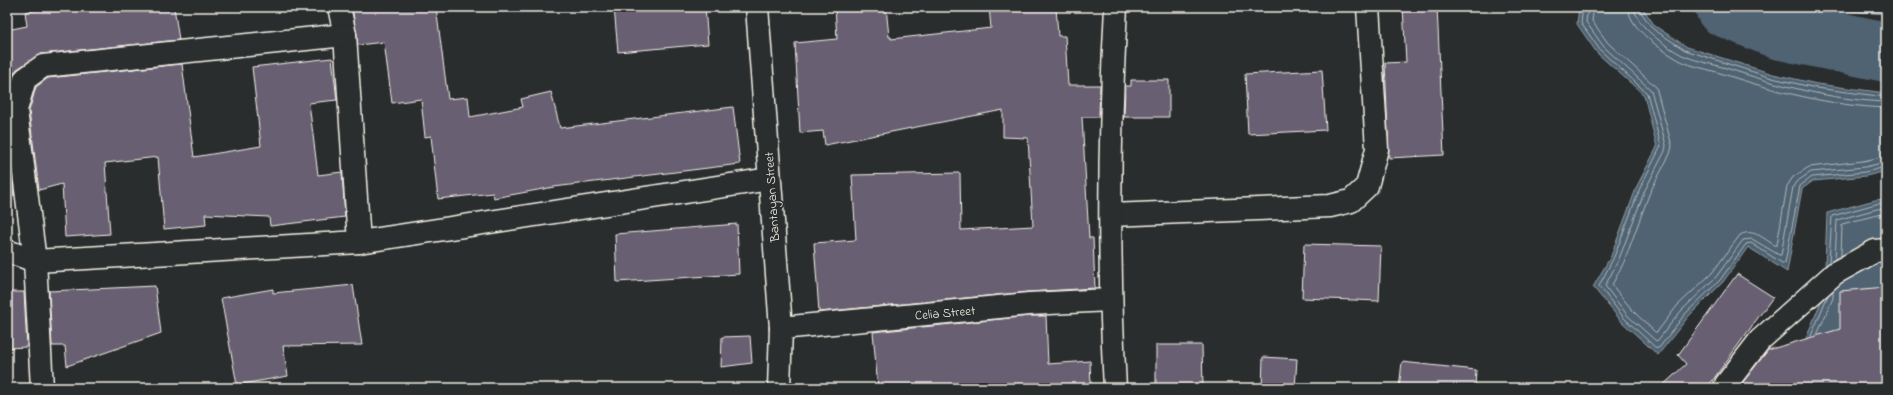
<svg xmlns="http://www.w3.org/2000/svg" width="1893" height="395" font-family="'Indie Flower',sans-serif">
	<style>
		.water { fill: #4f6373; stroke: #919ca2 }
		.lines { fill: none; stroke-linecap: round; stroke-linejoin: round }
		.shore { stroke: #b2b8b9; stroke-width: 1 }
		.river { stroke: #4f6373; stroke-width: 60 }
		.building { fill: #676072; stroke: #f4f1e8 }
		.minor-casing { stroke: #f4f1e8; stroke-width: 25 }
		.major-casing { stroke: #f4f1e8; stroke-width: 25 }
		.minor { stroke: #2a2d2e; stroke-width: 22 }
		.major { stroke: #2a2d2e; stroke-width: 22 }
		.labels { text-anchor: middle; stroke-width: 3.5; stroke-linejoin: round; paint-order: stroke }
		.street-label { font-size: 13px; fill: #f4f1e8; stroke: #2a2d2e }
	</style>
	<rect width="100%" height="100%" fill="#2a2d2e"/>
	<filter id="ink" filterUnits="userSpaceOnUse"><feTurbulence type="fractalNoise" baseFrequency=".025" numOctaves="2"/><feDisplacementMap in="SourceGraphic" scale="8" xChannelSelector="R" yChannelSelector="G"/><feConvolveMatrix kernelMatrix="1 2 1 2 8 2 1 2 1" color-interpolation-filters="sRGB"/></filter>
	<g filter="url(#ink)">
		<g class="water">
			<path d="M 1579,7 L 1642,7 L 1655,26 L 1687,47 L 1773,74 L 1817,84 L 1886,93 L 1886,171 L 1866,176 L 1813,181 L 1802,189 L 1787,272 L 1748,247 L 1723,282 L 1688,317 L 1658,355 L 1622,322 L 1593,287 L 1611,256 L 1637,186 L 1657,147 L 1644,95 L 1597,53 L 1577,24 Z"/>
			<path d="M 1799,7 L 1886,7 L 1886,14 Z"/>
			<path d="M 1886,199 L 1886,388 L 1786,388 L 1824,294 L 1827,213 L 1875,200 Z"/>
		</g>
		<g class="lines">
			<g class="shore">
				<path d="M 1583,7 L 1581,23 L 1600,50 L 1647,93 L 1661,146 L 1640,188 L 1614,257 L 1599,286 L 1625,319 L 1656,348 L 1659,348 L 1685,314 L 1720,280 L 1746,244 L 1751,243 L 1782,263 L 1785,263 L 1800,186 L 1812,177 L 1865,172 L 1886,167"/>
				<path d="M 1588,7 L 1586,22 L 1604,47 L 1651,90 L 1666,145 L 1665,151 L 1645,190 L 1619,259 L 1605,286 L 1628,316 L 1656,341 L 1658,340 L 1681,311 L 1716,277 L 1743,240 L 1752,239 L 1779,255 L 1781,255 L 1793,187 L 1796,182 L 1811,172 L 1865,167 L 1886,162"/>
				<path d="M 1594,7 L 1592,21 L 1608,43 L 1656,87 L 1672,146 L 1670,154 L 1650,192 L 1624,262 L 1612,285 L 1633,311 L 1655,332 L 1657,332 L 1677,306 L 1712,273 L 1740,235 C 1753,228 1763,238 1774,245 L 1777,245 L 1787,186 L 1793,177 L 1809,167 L 1863,161 L 1886,156"/>
				<path d="M 1628,7 C 1629,29 1662,50 1679,60 C 1692,67 1709,69 1723,74 C 1775,91 1830,106 1886,108"/>
				<path d="M 1634,7 C 1635,26 1667,47 1682,55 C 1695,61 1712,64 1726,68 C 1778,85 1831,100 1886,102"/>
				<path d="M 1639,7 L 1640,11 L 1653,29 L 1685,50 L 1772,78 L 1816,88 L 1886,97"/>
				<path d="M 1841,256 L 1842,224 L 1877,215 L 1886,214"/>
				<path d="M 1835,260 L 1837,220 L 1877,209 L 1886,208"/>
				<path d="M 1829,262 L 1832,216 L 1876,204 L 1886,203"/>
				<path d="M 1817,335 L 1833,298 L 1833,291"/>
				<path d="M 1811,336 L 1828,295"/>
			</g>
			<path class="river" d="M 1725,7 L 1781,30 L 1886,52"/>
		</g>
		<g class="building">
			<path d="M 57,7 L 174,7 L 179,40 L 41,54 L 17,69 L 13,76 L 7,96 L 7,30 L 27,26 L 25,12 Z"/>
			<path d="M 352,7 L 436,7 L 448,99 L 468,97 L 470,117 L 523,107 L 521,99 L 551,92 L 560,128 L 733,107 L 740,164 L 554,187 L 494,198 L 493,193 L 438,199 L 431,136 L 425,137 L 421,99 L 392,103 L 384,42 L 358,45 Z"/>
			<path d="M 614,7 L 705,7 L 708,44 L 618,52 Z"/>
			<path d="M 835,7 L 886,7 L 889,37 L 891,37 L 891,39 L 991,28 L 989,7 L 1056,7 L 1058,36 L 1065,36 L 1068,85 L 1100,85 L 1099,117 L 1082,117 L 1089,238 L 1093,238 L 1095,288 L 1028,292 L 819,312 L 814,243 L 856,240 L 852,175 L 960,173 L 961,230 L 1033,226 L 1028,138 L 1003,137 L 1003,110 L 825,145 L 823,131 L 800,133 L 795,43 L 837,39 Z"/>
			<path d="M 1403,7 L 1437,7 L 1444,155 L 1389,158 L 1385,63 L 1406,62 Z"/>
			<path d="M 332,58 L 337,100 L 309,103 L 318,175 L 342,172 L 345,217 L 270,226 L 269,217 L 205,214 L 206,225 L 164,229 L 158,157 L 105,163 L 110,234 L 65,237 L 62,184 L 39,190 L 29,111 L 36,87 L 48,78 L 182,64 L 194,157 L 261,146 L 252,67 Z"/>
			<path d="M 1322,70 L 1326,130 L 1248,134 L 1245,74 Z"/>
			<path d="M 1131,80 L 1169,80 L 1169,117 L 1124,117 L 1125,86 L 1131,86 Z"/>
			<path d="M 7,139 L 14,196 L 7,198 Z"/>
			<path d="M 737,224 L 739,274 L 617,282 L 615,234 Z"/>
			<path d="M 1304,244 L 1381,246 L 1379,301 L 1302,298 Z"/>
			<path d="M 1737,274 L 1773,297 L 1707,388 L 1660,388 L 1686,364 L 1678,355 Z"/>
			<path d="M 353,285 L 362,345 L 283,346 L 288,376 L 237,385 L 221,298 L 273,289 L 273,293 Z"/>
			<path d="M 155,286 L 161,333 L 67,366 L 65,346 L 52,346 L 49,291 Z"/>
			<path d="M 1886,287 L 1886,388 L 1748,388 L 1740,386 L 1768,350 L 1840,329 L 1840,291 Z"/>
			<path d="M 7,292 L 24,292 L 27,347 L 7,348 Z"/>
			<path d="M 1030,316 L 1046,316 L 1048,364 L 1090,361 L 1091,388 L 878,388 L 873,332 Z"/>
			<path d="M 750,336 L 752,363 L 721,367 L 722,337 Z"/>
			<path d="M 1156,345 L 1202,345 L 1203,388 L 1156,388 Z"/>
			<path d="M 1263,357 L 1297,359 L 1295,388 L 1262,388 Z"/>
			<path d="M 1402,362 L 1476,370 L 1475,388 L 1399,388 Z"/>
		</g>
		<g class="lines">
			<g class="minor-casing">
				<g id="minor">
					<path d="M 339,7 L 345,35 L 359,242"/>
					<path d="M 1111,215 L 1330,206 L 1351,201 L 1367,186 L 1377,149 L 1368,7"/>
					<path d="M 7,251 L 35,261 L 359,242 L 769,179"/>
					<path d="M 781,328 L 1029,304 L 1110,300"/>
					<path d="M 42,388 L 35,261 L 16,110 L 25,79 L 43,66 L 345,35"/>
					<path d="M 1115,388 C 1108,261 1109,134 1116,7"/>
					<path d="M 1725,388 L 1726,384 L 1760,340 L 1835,273 L 1875,251 L 1886,250"/>
				</g>
			</g>
			<g class="major-casing">
				<path id="major" d="M 757,7 L 781,328 L 779,388"/>
			</g>
			<use href="#minor" class="minor"/>
			<use href="#major" class="major"/>
		</g>
	</g>
	<g class="labels">
		<g class="street-label">
			<text transform="translate(771 197) rotate(-94)" y="5">Bantayan Street</text>
			<text transform="translate(945 312) rotate(-5)" y="5">Celia Street</text>
		</g>
	</g>
	<rect width="1893" height="395" fill="none" stroke="#2a2d2e" stroke-width="24"/>
	<rect x="12" y="12" width="1869" height="371" fill="none" stroke="#f4f1e8" stroke-width="1.5" filter="url(#ink)"/>
</svg>
